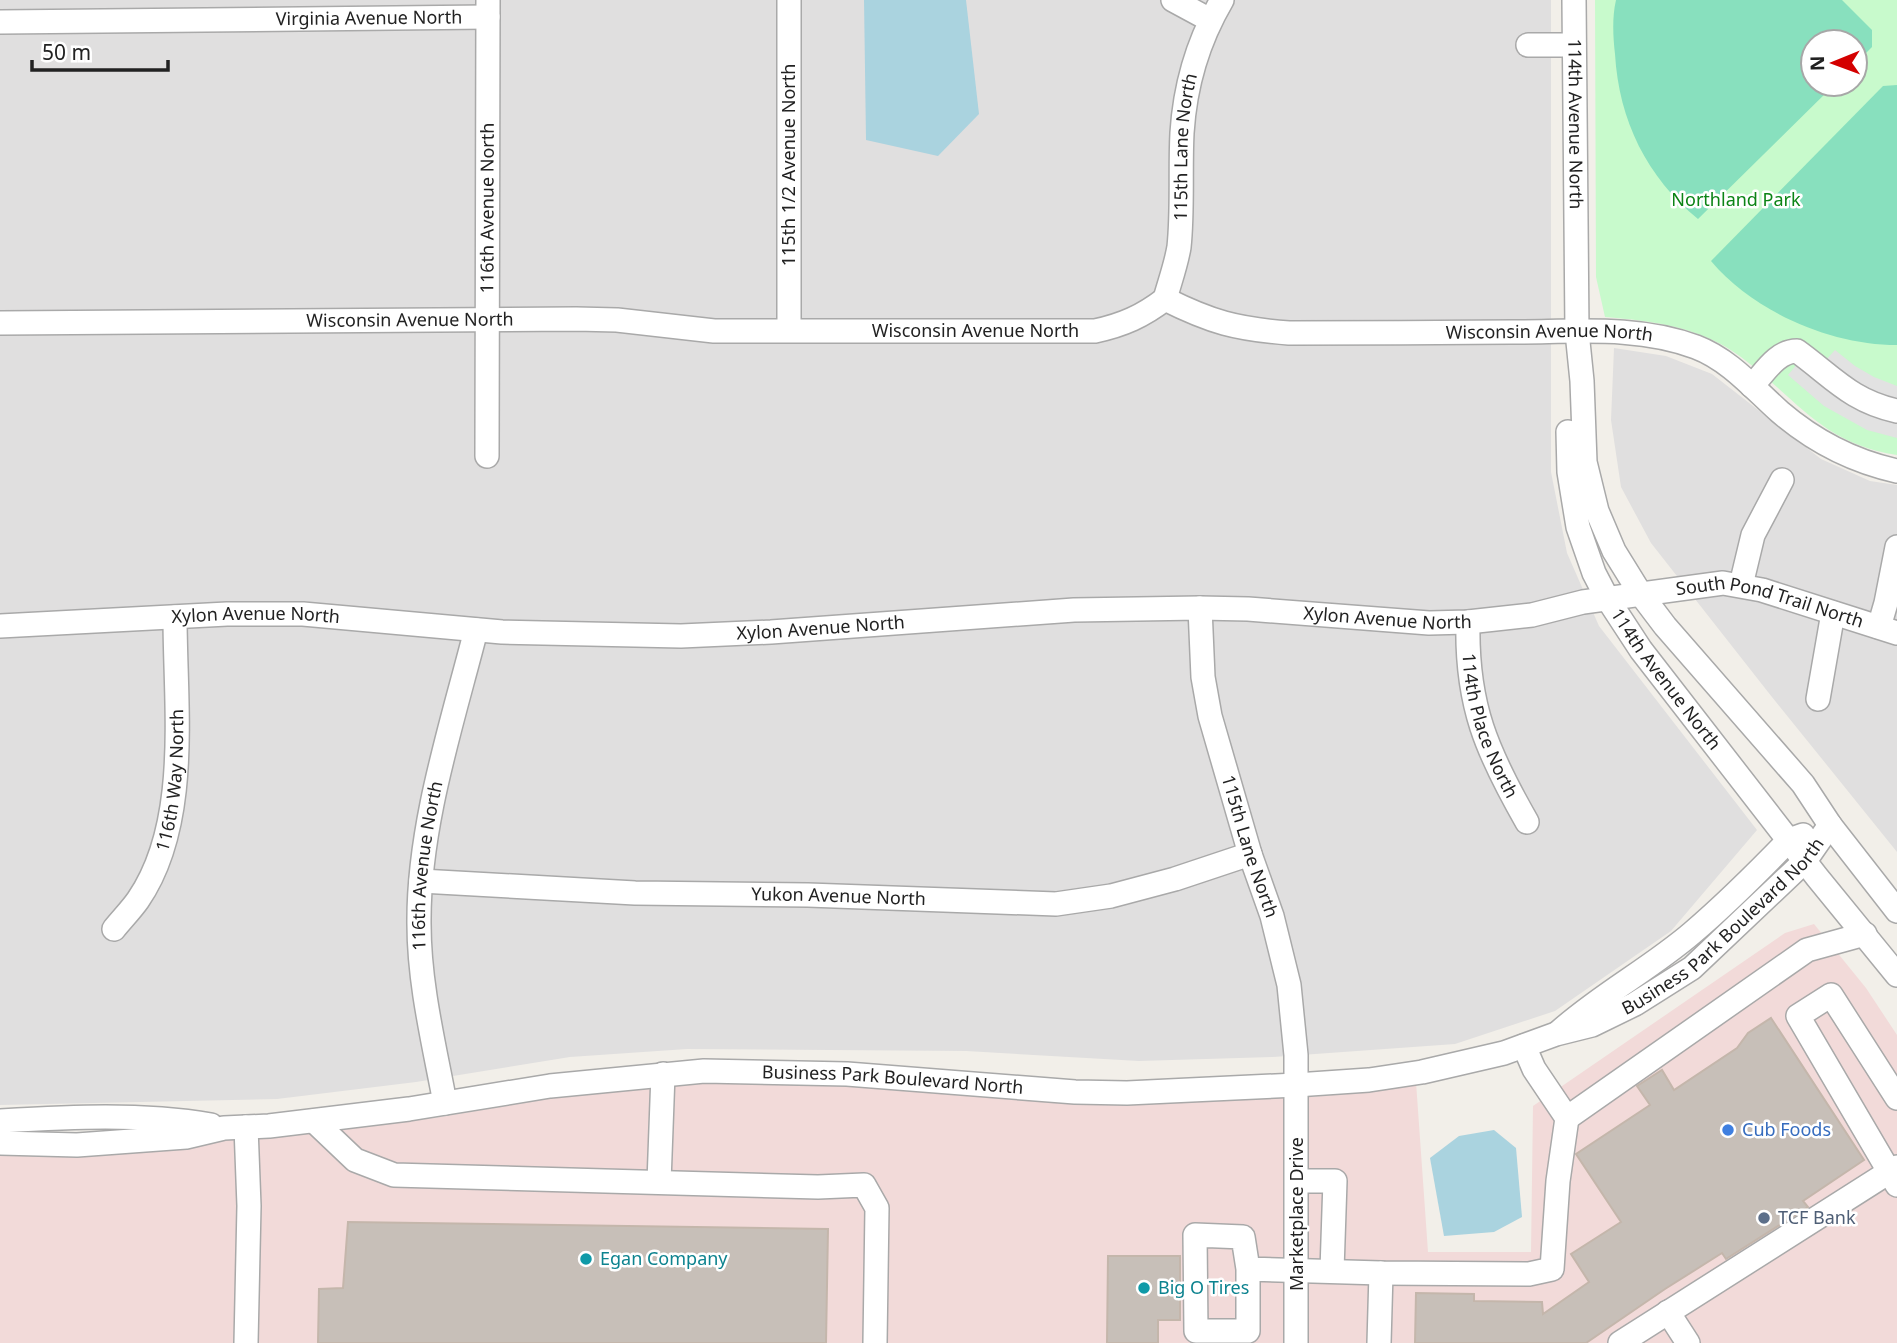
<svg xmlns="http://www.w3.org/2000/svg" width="1897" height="1343" font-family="'Noto Sans',sans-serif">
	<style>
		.residential { fill: #e0dfdf }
		.commercial { fill: #f2dad9 }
		.park { fill: #c8facc; fill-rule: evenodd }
		.pitch { fill: #88e0be }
		.parking { fill: #e2e2e2 }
		.water { fill: #aad3df }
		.building { fill: #c7bfb8; stroke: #c4b6ab; stroke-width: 2 }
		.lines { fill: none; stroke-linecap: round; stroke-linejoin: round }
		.minor-casing { stroke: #a9a9a9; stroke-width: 26 }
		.minor { stroke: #fff; stroke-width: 23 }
		.shop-dot { fill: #3f7fe0; stroke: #fff; stroke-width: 2.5 }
		.service-dot { fill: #5c6f8a; stroke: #fff; stroke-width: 2.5 }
		.culture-dot { fill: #0f9aa8; stroke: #fff; stroke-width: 2.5 }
		.labels { text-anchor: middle; stroke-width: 5; stroke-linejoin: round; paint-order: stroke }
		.street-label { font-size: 18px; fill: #222; stroke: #fff }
		.park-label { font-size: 18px; fill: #0c8416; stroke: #fff }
		.shop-label { font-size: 18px; fill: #366cbe; stroke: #fff; text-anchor: start }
		.service-label { font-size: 18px; fill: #4e5e75; stroke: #fff; text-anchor: start }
		.culture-label { font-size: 18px; fill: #0d838f; stroke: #fff; text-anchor: start }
	</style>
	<rect width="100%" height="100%" fill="#f2efe9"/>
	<g class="residential">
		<path d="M 0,0 L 1551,0 L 1551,472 L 1567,553 L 1599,626 L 1757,830 L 1671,931 L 1555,1011 L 1455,1044 L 1273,1057 L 1139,1061 L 966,1051 L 687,1049 L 570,1057 L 416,1082 L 277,1099 L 0,1105 Z"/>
		<path d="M 1614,348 L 1666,356 L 1712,374 L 1821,459 L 1870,481 L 1897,485 L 1897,852 L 1768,692 L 1651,543 L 1621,487 L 1611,420 Z"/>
	</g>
	<path class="commercial" d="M 1814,924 L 1866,988 L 1897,1035 L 1897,1343 L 0,1343 L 0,1149 L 279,1137 L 434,1118 L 631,1085 L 763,1080 L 1083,1105 L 1325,1096 L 1416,1082 L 1428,1252 L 1531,1252 L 1533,1106 L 1785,933 Z"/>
	<path class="park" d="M 1595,0 L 1897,0 L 1897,455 C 1822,444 1796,398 1741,357 C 1701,327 1653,321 1605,317 L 1596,277 ZM 1813,42 L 1855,42 L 1855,84 L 1813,84 Z"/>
	<g class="pitch">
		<path d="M 1616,0 L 1842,0 L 1872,30 L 1872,47 L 1855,64 L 1855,42 L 1813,42 L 1813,84 L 1835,84 L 1698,219 C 1647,177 1619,121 1615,54 C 1613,37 1612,17 1616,0 Z"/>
		<path d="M 1897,85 L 1897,345 C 1831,345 1754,312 1711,261 L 1883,86 Z"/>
	</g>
	<g class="parking">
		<path d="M 1835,350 L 1855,366 L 1874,377 L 1897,386 L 1897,401 L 1867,391 L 1825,361 Z"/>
		<path d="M 1798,363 L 1815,379 L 1852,406 L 1897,423 L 1897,438 L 1867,430 L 1824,406 L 1788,375 Z"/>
	</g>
	<g class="water">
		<path d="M 864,0 L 966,0 L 979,114 L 938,156 L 866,140 Z"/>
		<path d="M 1494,1130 L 1516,1148 L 1522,1217 L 1494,1232 L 1444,1236 L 1430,1158 L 1459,1136 Z"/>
	</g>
	<g class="building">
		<path d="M 1771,1018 L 1864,1160 L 1803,1201 L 1808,1207 L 1726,1259 L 1722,1253 L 1665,1289 L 1586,1343 L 1415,1343 L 1416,1293 L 1474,1294 L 1474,1301 L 1542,1302 L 1543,1314 L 1589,1282 L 1571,1254 L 1621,1222 L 1576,1154 L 1650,1105 L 1637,1086 L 1662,1070 L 1674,1090 L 1737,1048 L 1748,1033 Z"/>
		<path d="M 348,1222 L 828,1229 L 826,1343 L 318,1343 L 319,1289 L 343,1288 Z"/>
		<path d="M 1108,1256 L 1180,1256 L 1180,1320 L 1158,1320 L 1158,1343 L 1107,1343 Z"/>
	</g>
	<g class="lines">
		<g class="minor-casing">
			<g id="minor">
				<path d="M 789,0 L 789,330"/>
				<path d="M 1173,0 L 1210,20"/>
				<path id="s1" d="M 1574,0 L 1577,332 L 1582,381 L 1585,462 L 1597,511 L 1614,551 L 1640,593 L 1665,626 L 1803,784 L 1830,825 L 1897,911"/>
				<path id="s2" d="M 0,22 L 488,17"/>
				<path d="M 1528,45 L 1574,45"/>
				<path id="s3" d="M 1165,299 C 1211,322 1236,329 1289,333 C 1363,333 1438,333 1512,332 C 1574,332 1638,325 1696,347 C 1730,360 1754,389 1780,412 C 1815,442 1852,461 1897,471"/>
				<path id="s4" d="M 1165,299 C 1170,281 1176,265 1179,247 C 1183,209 1180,171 1182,133 C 1185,85 1198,41 1222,0"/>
				<path id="s5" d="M 0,323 L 576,319 L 617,320 L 714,331 L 1095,331 C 1123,325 1143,316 1165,299"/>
				<path d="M 1752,386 C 1765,372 1777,351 1797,351 C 1833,377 1851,401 1897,411"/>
				<path id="s6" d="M 1568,432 L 1569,472 L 1578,527 L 1594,573 L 1607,598 L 1641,650 L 1817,877 L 1897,975"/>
				<path id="s7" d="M 487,456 L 488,0"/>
				<path d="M 1741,585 L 1753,535 L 1782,480"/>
				<path id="s8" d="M 1200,608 L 1203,677 L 1210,716 L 1250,854 L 1272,916 L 1289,985 L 1296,1055 L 1296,1343"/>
				<path id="s9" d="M 1468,622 C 1466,705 1487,752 1527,822"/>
				<path id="s10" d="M 0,626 L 227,614 L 303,614 L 502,632 L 681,636 L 771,632 L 1074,610 L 1200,608 L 1248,609 L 1429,623 L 1468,622 L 1532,615 L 1583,602 L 1723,583 L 1762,590 L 1897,633"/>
				<path d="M 1879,627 L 1886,603 L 1897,547"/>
				<path d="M 1818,699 L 1833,613"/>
				<path id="s11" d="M 421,881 L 635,893 L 808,895 L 1056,904 L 1111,896 L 1175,879 L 1250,854"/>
				<path id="s12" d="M 114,929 C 122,919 131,910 138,900 C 191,823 175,706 175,617"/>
				<path d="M 1559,1032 C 1600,995 1650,969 1692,933 C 1726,904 1758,872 1789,840 L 1803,835"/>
				<path d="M 1897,1098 L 1831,995 L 1798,1016 L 1897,1185"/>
				<path id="s13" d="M 445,1103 C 434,1044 419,984 419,924 C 418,826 452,724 476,630"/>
				<path d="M 1567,1118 L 1807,950 L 1865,934"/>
				<path d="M 0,1121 C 70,1117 141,1113 211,1125"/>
				<path d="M 314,1121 L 355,1160 L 394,1175 L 818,1187 L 864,1185 L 877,1208 L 875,1343"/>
				<path d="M 246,1127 L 249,1206 L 246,1343"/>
				<path id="s14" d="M 0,1143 L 77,1145 L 186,1137 L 224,1128 L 269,1126 L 409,1109 L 550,1086 L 704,1071 L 847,1074 L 1075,1092 L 1127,1093 L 1296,1085 L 1369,1080 L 1422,1072 L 1504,1053 L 1556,1034 L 1592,1025 L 1635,1004 L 1692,968 L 1805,861 L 1830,825"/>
				<path d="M 1297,1181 L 1335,1181 L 1332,1270"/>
				<path d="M 659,1182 L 663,1074"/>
				<path d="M 1248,1269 L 1248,1331 L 1196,1331 L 1195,1235 L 1243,1237 L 1248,1269 L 1381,1273 L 1529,1274 L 1552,1269 L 1558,1181 L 1567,1118 L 1534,1069 L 1524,1046"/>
				<path d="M 1668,1312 L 1688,1343"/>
				<path d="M 1379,1343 L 1381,1273"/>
				<path d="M 1620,1343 L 1897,1167"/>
			</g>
		</g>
		<use href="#minor" class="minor"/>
	</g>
	<circle class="shop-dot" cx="1728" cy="1130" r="7"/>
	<circle class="service-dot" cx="1764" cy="1218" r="7"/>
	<g class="culture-dot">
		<circle cx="586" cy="1259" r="7"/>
		<circle cx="1144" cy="1288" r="7"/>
	</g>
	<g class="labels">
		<g class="street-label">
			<text dy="6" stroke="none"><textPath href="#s2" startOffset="369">Virginia Avenue North</textPath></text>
			<text dy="6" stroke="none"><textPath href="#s1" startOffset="124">114th Avenue North</textPath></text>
			<text dy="6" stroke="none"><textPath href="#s4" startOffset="154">115th Lane North</textPath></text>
			<text transform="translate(789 165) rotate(-90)" y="6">115th 1/2 Avenue North</text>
			<text dy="6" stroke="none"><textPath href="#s7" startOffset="248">116th Avenue North</textPath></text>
			<text dy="6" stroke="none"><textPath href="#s5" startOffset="410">Wisconsin Avenue North</textPath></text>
			<text dy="6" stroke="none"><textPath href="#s5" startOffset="976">Wisconsin Avenue North</textPath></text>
			<text dy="6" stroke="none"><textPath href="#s3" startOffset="390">Wisconsin Avenue North</textPath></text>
			<text dy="6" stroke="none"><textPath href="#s10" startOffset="1778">South Pond Trail North</textPath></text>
			<text dy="6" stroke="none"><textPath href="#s10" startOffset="1390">Xylon Avenue North</textPath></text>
			<text dy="6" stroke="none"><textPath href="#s10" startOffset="256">Xylon Avenue North</textPath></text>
			<text dy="6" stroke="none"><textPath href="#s10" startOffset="822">Xylon Avenue North</textPath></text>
			<text dy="6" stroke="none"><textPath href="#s6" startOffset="273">114th Avenue North</textPath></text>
			<text dy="6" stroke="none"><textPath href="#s9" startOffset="107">114th Place North</textPath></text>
			<text dy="6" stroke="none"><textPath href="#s12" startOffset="164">116th Way North</textPath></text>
			<text dy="6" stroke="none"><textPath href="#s8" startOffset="245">115th Lane North</textPath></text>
			<text dy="6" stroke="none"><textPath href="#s13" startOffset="240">116th Avenue North</textPath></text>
			<text dy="6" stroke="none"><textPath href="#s11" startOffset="418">Yukon Avenue North</textPath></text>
			<text dy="6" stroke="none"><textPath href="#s14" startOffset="1771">Business Park Boulevard North</textPath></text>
			<text dy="6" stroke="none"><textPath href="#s14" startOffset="898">Business Park Boulevard North</textPath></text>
			<text transform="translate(1297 1214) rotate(-90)" y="6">Marketplace Drive</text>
		</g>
		<g class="park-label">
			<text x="1736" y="206">Northland Park</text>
		</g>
		<g class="shop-label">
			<text x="1742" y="1136">Cub Foods</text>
		</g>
		<g class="service-label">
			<text x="1778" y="1224">TCF Bank</text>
		</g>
		<g class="culture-label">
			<text x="600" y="1265">Egan Company</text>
			<text x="1158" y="1294">Big O Tires</text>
		</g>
	</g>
	<g transform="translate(1834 63) rotate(269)"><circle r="33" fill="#ffffff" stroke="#a7a7a7" stroke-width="2"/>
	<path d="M0-5L12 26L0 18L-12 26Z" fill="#d40000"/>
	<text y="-10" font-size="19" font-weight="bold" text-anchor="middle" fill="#222222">N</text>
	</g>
	<path d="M32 60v10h136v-10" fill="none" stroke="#222222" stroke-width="3.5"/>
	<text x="42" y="60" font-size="21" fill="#222222" stroke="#ffffff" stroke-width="5" paint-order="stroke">50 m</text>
</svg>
